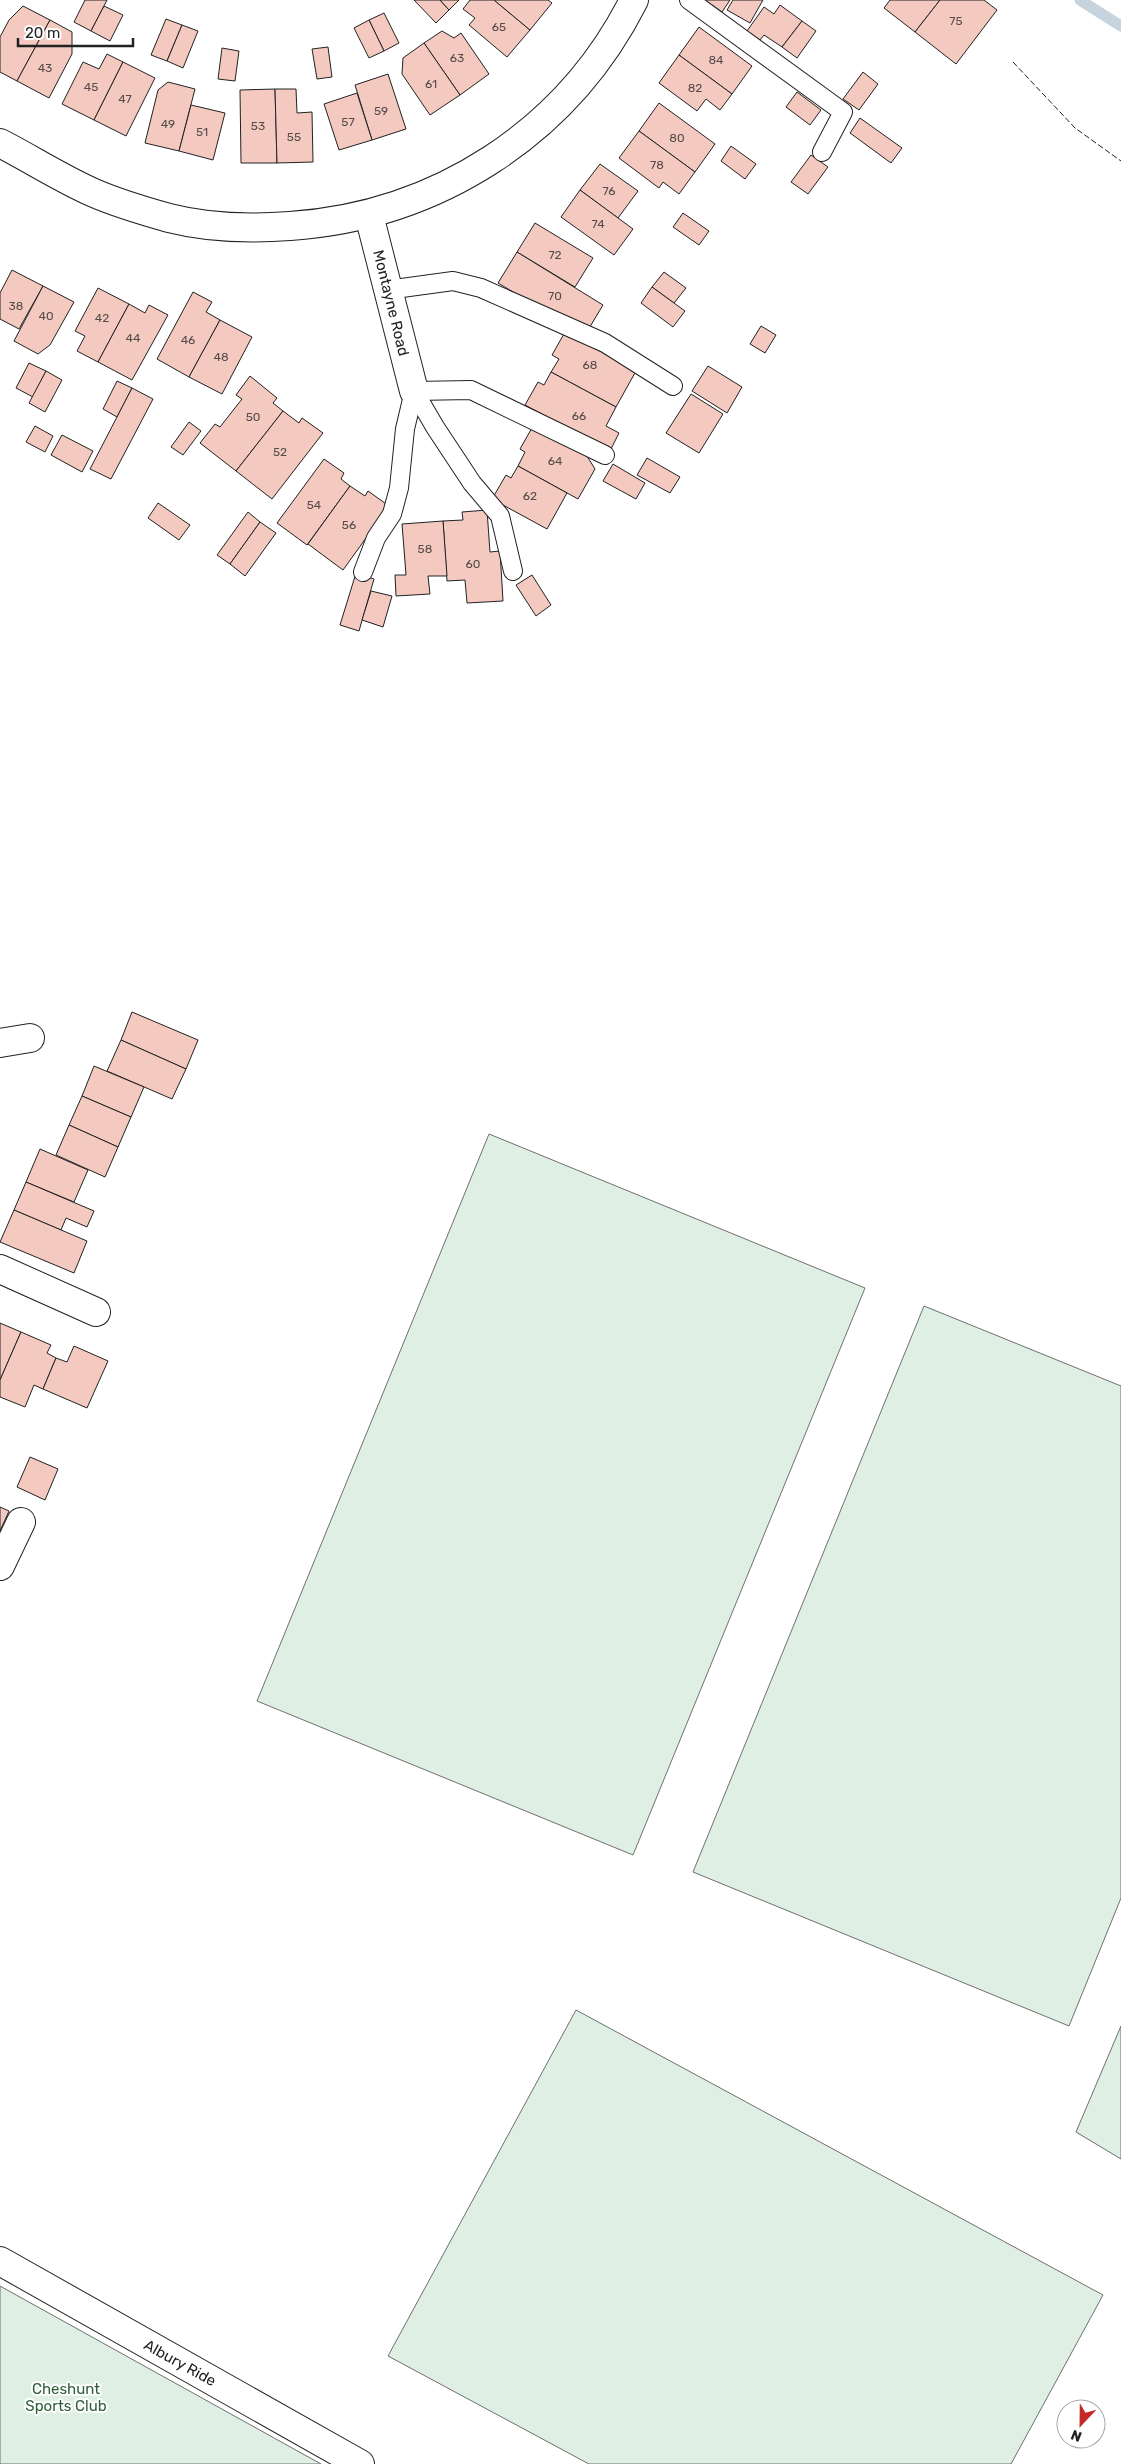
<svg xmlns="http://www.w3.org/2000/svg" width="1121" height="2464" font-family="Rubik,sans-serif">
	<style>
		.green { fill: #e0efe3; stroke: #6f6f6f }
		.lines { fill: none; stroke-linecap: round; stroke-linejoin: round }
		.stream { stroke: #c7d3dd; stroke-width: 11 }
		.building { fill: #f3c9c0; stroke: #222 }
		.lane-casing { stroke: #222; stroke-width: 20 }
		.street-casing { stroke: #222; stroke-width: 30 }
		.lane { stroke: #fff; stroke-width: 18 }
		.street { stroke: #fff; stroke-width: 28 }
		.fence { stroke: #222; stroke-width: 1; stroke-dasharray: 6 2.5; stroke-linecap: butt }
		.labels { text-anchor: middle; stroke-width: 4; stroke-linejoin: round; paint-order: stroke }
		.number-label { font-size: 12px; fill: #564c4a }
		.street-label { font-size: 15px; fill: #222; stroke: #fff }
		.park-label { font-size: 15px; fill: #2f5e38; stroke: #fff }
	</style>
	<rect width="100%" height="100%" fill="#fff"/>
	<g class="green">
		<path d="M 489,1134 L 865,1288 L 633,1855 L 257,1701 Z"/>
		<path d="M 924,1306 L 1121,1386 L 1121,1898 L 1069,2026 L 693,1872 Z"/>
		<path d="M 576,2010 L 1103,2295 L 1011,2464 L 589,2464 L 388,2356 Z"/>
		<path d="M 1121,2026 L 1121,2159 L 1076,2132 Z"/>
		<path d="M 0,2286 L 321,2464 L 0,2464 Z"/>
	</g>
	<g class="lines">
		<path class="stream" d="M 1080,0 L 1121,26"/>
	</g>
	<g class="building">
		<path d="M 85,0 L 107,0 L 91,31 L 74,22 Z"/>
		<path d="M 414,0 L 440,0 L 449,10 L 436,23 Z"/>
		<path d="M 440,0 L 459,0 L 449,10 Z"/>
		<path d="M 470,0 L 494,0 L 530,30 L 507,57 L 469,25 L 475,18 L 463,9 Z"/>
		<path d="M 494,0 L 548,0 L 552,3 L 530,30 Z"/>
		<path d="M 705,0 L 730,0 L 722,12 Z"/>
		<path d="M 733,0 L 763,0 L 750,23 L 727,10 Z"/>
		<path d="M 890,0 L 940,0 L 915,32 L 884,8 Z"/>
		<path d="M 940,0 L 984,0 L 997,10 L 956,64 L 915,32 Z"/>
		<path d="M 780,5 L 802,21 L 782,47 L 764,35 L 760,40 L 747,31 L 764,7 L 774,14 Z"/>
		<path d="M 23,6 L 50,20 L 17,81 L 0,72 L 0,37 L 9,20 Z"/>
		<path d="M 104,6 L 123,15 L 110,41 L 91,31 Z"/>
		<path d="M 384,13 L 399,43 L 384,51 L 369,20 Z"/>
		<path d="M 166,19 L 182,25 L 167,61 L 151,55 Z"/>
		<path d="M 50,20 L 72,32 L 72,54 L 49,98 L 17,81 Z"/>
		<path d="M 369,20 L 384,51 L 369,58 L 354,28 Z"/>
		<path d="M 802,21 L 816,31 L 797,58 L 782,47 Z"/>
		<path d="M 182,25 L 198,31 L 183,68 L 167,61 Z"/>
		<path d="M 699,27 L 752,66 L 732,94 L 679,55 Z"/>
		<path d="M 442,31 L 454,38 L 461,33 L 489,74 L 460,95 L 424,43 Z"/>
		<path d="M 424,43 L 460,95 L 430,115 L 402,74 L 403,58 Z"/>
		<path d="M 328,47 L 332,77 L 317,79 L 312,49 Z"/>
		<path d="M 222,48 L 239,51 L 235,81 L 218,79 Z"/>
		<path d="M 107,54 L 123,62 L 94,120 L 62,104 L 83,62 L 99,69 Z"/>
		<path d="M 679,55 L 732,94 L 720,110 L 706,99 L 697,111 L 659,83 Z"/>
		<path d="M 123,62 L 155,78 L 126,136 L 94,120 Z"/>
		<path d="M 863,72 L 878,84 L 859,110 L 843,99 Z"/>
		<path d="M 388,74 L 406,129 L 372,140 L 355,85 Z"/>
		<path d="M 168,82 L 195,89 L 179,151 L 145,143 L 158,90 Z"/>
		<path d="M 275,89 L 277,163 L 241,163 L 240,90 Z"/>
		<path d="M 275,89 L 296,89 L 297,113 L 312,112 L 313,162 L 277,163 Z"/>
		<path d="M 797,92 L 821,110 L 810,125 L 786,107 Z"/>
		<path d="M 357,93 L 372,140 L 339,150 L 324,104 Z"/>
		<path d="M 659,103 L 715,144 L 695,172 L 639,131 Z"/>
		<path d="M 191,105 L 225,113 L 213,160 L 179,151 Z"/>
		<path d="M 860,118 L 902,148 L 891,163 L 850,133 Z"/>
		<path d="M 639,131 L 695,172 L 679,194 L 663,182 L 659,188 L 619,158 Z"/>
		<path d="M 731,146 L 756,164 L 745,179 L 721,161 Z"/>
		<path d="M 811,155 L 828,167 L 808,194 L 791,182 Z"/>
		<path d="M 600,164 L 638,191 L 618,218 L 580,190 Z"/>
		<path d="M 580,190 L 633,229 L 614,255 L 561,217 Z"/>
		<path d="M 683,213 L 709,231 L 699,245 L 673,227 Z"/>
		<path d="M 535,223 L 593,258 L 575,287 L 517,252 Z"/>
		<path d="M 517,252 L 603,305 L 588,330 L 550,314 L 498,283 Z"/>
		<path d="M 12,270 L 43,286 L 19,329 L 0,319 L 0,293 Z"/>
		<path d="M 664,272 L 686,288 L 674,303 L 652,287 Z"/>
		<path d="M 43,286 L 74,302 L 50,345 L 38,354 L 14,341 Z"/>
		<path d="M 652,287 L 685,311 L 673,327 L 641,303 Z"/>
		<path d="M 98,288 L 129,304 L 98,362 L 77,351 L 85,336 L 75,331 Z"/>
		<path d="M 193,292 L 212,302 L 206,312 L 220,320 L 189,377 L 157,359 Z"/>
		<path d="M 129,304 L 145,313 L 149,305 L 168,315 L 132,380 L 98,362 Z"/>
		<path d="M 220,320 L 252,337 L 222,394 L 189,377 Z"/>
		<path d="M 761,326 L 776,335 L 765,353 L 750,344 Z"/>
		<path d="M 565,332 L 636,371 L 616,407 L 551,372 L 559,359 L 552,355 Z"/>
		<path d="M 29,363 L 46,371 L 33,397 L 16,388 Z"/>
		<path d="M 708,366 L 742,387 L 727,413 L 692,391 Z"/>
		<path d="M 46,371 L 62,380 L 45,412 L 29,403 Z"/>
		<path d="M 551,372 L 616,407 L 606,426 L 619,433 L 610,451 L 525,405 L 538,382 L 544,385 Z"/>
		<path d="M 250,376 L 277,398 L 273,403 L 283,411 L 236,471 L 200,443 L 215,424 L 220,427 L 242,399 L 236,395 Z"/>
		<path d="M 117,381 L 132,388 L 117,417 L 103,409 Z"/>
		<path d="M 132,388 L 153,399 L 111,479 L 90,469 Z"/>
		<path d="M 691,394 L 723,414 L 699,453 L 666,433 Z"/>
		<path d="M 283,411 L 299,423 L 302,418 L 323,433 L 272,499 L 236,471 Z"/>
		<path d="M 189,422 L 201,431 L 183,455 L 171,447 Z"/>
		<path d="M 35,426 L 53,436 L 45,452 L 26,442 Z"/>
		<path d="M 533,426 L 587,456 L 595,469 L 578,499 L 518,466 L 525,452 L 520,449 Z"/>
		<path d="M 62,435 L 93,451 L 82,472 L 51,455 Z"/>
		<path d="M 647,458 L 680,477 L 670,493 L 637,475 Z"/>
		<path d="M 324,459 L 344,473 L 341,479 L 350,486 L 307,545 L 277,523 Z"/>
		<path d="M 613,464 L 645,483 L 636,499 L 603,481 Z"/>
		<path d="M 518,466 L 567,493 L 547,529 L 492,499 L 506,475 L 511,478 Z"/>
		<path d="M 350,486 L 365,496 L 368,491 L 389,506 L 343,570 L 308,544 Z"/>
		<path d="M 158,503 L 190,525 L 179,540 L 148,518 Z"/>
		<path d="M 487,510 L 490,552 L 500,551 L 503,601 L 467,603 L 465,580 L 447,581 L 443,521 L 463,520 L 462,512 Z"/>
		<path d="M 248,512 L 260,522 L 230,564 L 217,555 Z"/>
		<path d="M 443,521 L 447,576 L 428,576 L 430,594 L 396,596 L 395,575 L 406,575 L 402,524 Z"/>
		<path d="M 260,522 L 276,533 L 245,576 L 230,564 Z"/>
		<path d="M 356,573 L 374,579 L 359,631 L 340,625 Z"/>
		<path d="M 532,575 L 551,605 L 536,616 L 516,585 Z"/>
		<path d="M 371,591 L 392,596 L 383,627 L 362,620 Z"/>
		<path d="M 132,1012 L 198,1040 L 186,1069 L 121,1040 Z"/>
		<path d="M 121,1040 L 186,1069 L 172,1099 L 107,1071 Z"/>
		<path d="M 94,1066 L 144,1087 L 131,1117 L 82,1096 Z"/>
		<path d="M 82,1096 L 131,1117 L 118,1147 L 69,1125 Z"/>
		<path d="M 69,1125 L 118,1147 L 105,1177 L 56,1155 Z"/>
		<path d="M 40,1149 L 88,1170 L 74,1202 L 26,1182 Z"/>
		<path d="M 26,1182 L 94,1211 L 87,1227 L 66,1218 L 61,1230 L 14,1210 Z"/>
		<path d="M 14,1210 L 87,1241 L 74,1273 L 0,1242 Z"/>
		<path d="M 0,1323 L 21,1332 L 0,1380 Z"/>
		<path d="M 21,1332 L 51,1345 L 47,1353 L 56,1358 L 43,1389 L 34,1385 L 25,1407 L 0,1397 L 0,1380 Z"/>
		<path d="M 74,1346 L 108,1361 L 87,1408 L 43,1389 L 56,1358 L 67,1362 Z"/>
		<path d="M 30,1457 L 58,1469 L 45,1500 L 17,1487 Z"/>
		<path d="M 0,1507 L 9,1511 L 0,1531 Z"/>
	</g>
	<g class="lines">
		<g class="lane-casing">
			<g id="lane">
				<path d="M 689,0 L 843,112 L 822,152"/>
				<path d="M 387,290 L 453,281 L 481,288 L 605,343 L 673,386"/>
				<path d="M 414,391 L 435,427 L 472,483 L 500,516 L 513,571"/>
				<path d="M 414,391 L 471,390 L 605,455"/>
				<path d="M 363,572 L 376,538 L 392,514 L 399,488 L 405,429 L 414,391"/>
			</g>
		</g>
		<g class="street-casing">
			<g id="street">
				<path d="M 0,143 C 31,159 62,179 94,193 C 117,203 144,211 169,218 C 208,228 250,229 290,226 C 437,216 567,133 634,0"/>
				<path d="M 369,215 L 414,391"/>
				<path d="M 0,1043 L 30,1038"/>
				<path d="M 0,1269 L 96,1312"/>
				<path d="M 0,1566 L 21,1522"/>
				<path d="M 0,2261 L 360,2464"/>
			</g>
		</g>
		<use href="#lane" class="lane"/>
		<use href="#street" class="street"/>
		<path class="fence" d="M 1013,62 L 1075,128 L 1121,161"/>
	</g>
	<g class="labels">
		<g class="number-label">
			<text x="956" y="25">75</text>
			<text x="499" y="31">65</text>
			<text x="457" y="62">63</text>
			<text x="716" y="64">84</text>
			<text x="45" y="72">43</text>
			<text x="431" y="88">61</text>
			<text x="91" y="91">45</text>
			<text x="695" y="92">82</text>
			<text x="125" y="103">47</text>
			<text x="381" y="115">59</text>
			<text x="348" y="126">57</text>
			<text x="168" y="128">49</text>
			<text x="258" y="130">53</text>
			<text x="202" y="136">51</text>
			<text x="294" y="141">55</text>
			<text x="677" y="142">80</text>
			<text x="657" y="169">78</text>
			<text x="609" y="195">76</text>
			<text x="598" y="228">74</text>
			<text x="555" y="259">72</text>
			<text x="555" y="300">70</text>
			<text x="16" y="310">38</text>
			<text x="46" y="320">40</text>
			<text x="102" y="322">42</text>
			<text x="133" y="342">44</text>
			<text x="188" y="344">46</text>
			<text x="221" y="361">48</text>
			<text x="590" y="369">68</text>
			<text x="579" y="420">66</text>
			<text x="253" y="421">50</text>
			<text x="280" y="456">52</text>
			<text x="555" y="465">64</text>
			<text x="530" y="500">62</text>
			<text x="314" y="509">54</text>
			<text x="349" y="529">56</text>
			<text x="425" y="553">58</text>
			<text x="473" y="568">60</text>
		</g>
		<g class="street-label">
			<text transform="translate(391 303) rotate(76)" y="5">Montayne Road</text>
			<text transform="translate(180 2363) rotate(29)" y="5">Albury Ride</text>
		</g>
		<g class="park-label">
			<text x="66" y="2394">Cheshunt<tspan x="66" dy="17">Sports Club</tspan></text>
		</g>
	</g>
	<g transform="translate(1081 2424) rotate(202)"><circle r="24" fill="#ffffff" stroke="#a7a7a7"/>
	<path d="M0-4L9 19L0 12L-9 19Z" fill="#c62828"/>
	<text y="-8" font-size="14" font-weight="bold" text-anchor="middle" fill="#222222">N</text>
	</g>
	<path d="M18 38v8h115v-8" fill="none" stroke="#222222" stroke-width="2.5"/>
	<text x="25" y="38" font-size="15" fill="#222222" stroke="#ffffff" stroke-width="4" paint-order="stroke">20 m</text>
</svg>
